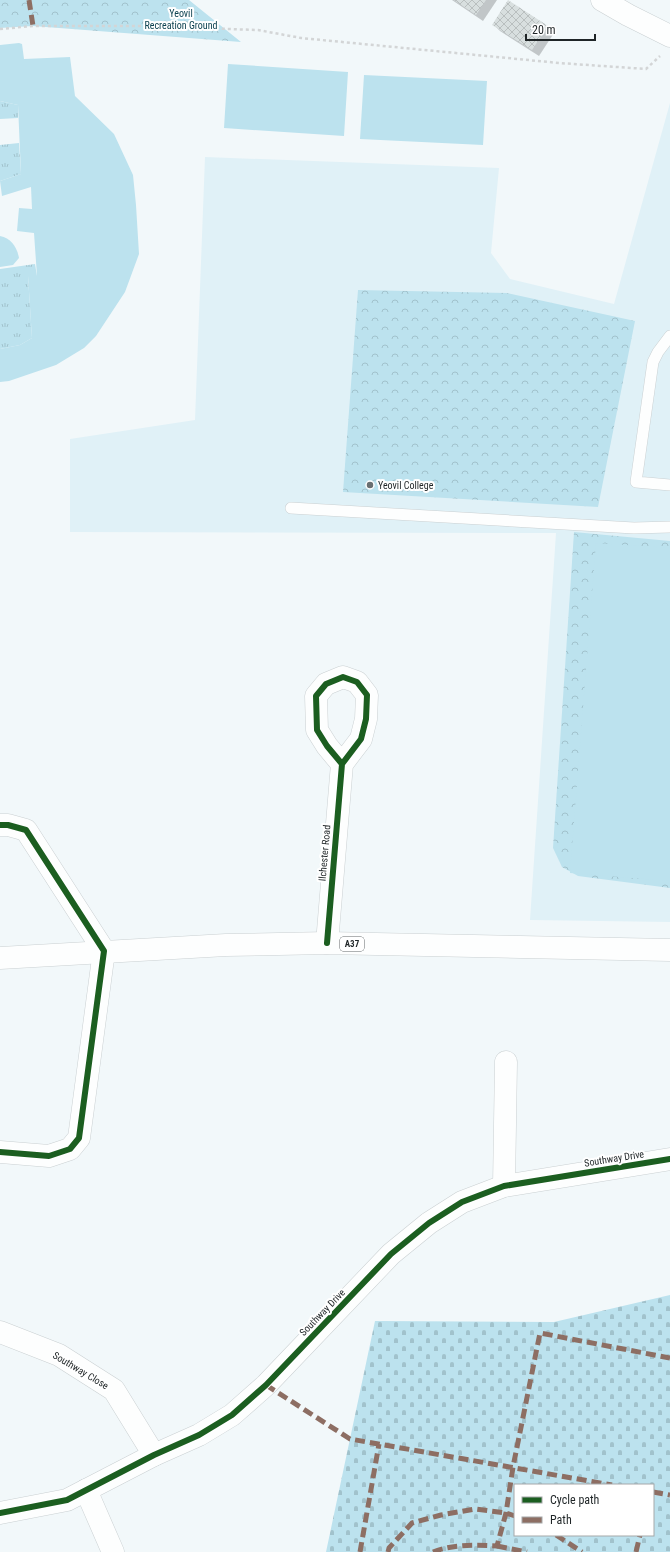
<svg xmlns="http://www.w3.org/2000/svg" width="670" height="1552" font-family="'Roboto Condensed',sans-serif">
	<style>
		.built { fill: #e0f1f7 }
		.grass { fill: url(#grass-tufts) }
		.cemetery { fill: url(#cemetery-stones); fill-rule: evenodd }
		.park { fill: url(#park-crowns) }
		.pitch { fill: #bce2ee }
		.shadow { fill: #0003 }
		.building { fill: url(#building-cross-hatch) }
		.lines { fill: none; stroke-linecap: round; stroke-linejoin: round }
		.service-casing { stroke: #cad0d2; stroke-width: 12 }
		.minor-casing { stroke: #cad0d2; stroke-width: 23 }
		.primary-casing { stroke: #cad0d2; stroke-width: 23 }
		.trunk-casing { stroke: #cad0d2; stroke-width: 23 }
		.path { stroke: #d3d5d6; stroke-width: 2.5; stroke-dasharray: 3 3; stroke-linecap: butt }
		.service { stroke: #fdfefe; stroke-width: 11 }
		.minor { stroke: #fdfefe; stroke-width: 22 }
		.primary { stroke: #fdfefe; stroke-width: 22 }
		.trunk { stroke: #fdfefe; stroke-width: 22 }
		.quiet { stroke: #8d6e63; stroke-width: 5; stroke-dasharray: 10 5; stroke-linecap: butt }
		.cycleway-casing { stroke: #fff; stroke-width: 8 }
		.cycleway { stroke: #1b5e20; stroke-width: 6 }
		.poi-dot { fill: #696f71; stroke: #fff; stroke-width: 1.5 }
		.labels { text-anchor: middle; stroke-width: 4; stroke-linejoin: round; paint-order: stroke }
		.shield { fill: #fff; stroke: #626668; stroke-width: 1 }
		.shield-label { font-size: 9px; font-weight: bold; fill: #1f2527 }
		.park-label { font-size: 10px; fill: #0d4250; stroke: #fff }
		.poi-label { font-size: 10px; fill: #1f2527; stroke: #fff; text-anchor: start }
		.street-label { font-size: 10px; fill: #1f2527; stroke: #fff }
	</style>
	<defs>
		<pattern id="grass-tufts" width="24" height="20" patternUnits="userSpaceOnUse"><rect width="24" height="20" fill="#bce2ee"/><path d="M3 7l-1-3M5 7V3M7 7l1-3M15 17l-1-3M17 17v-4M19 17l1-3" fill="none" stroke="#a1c2cc"/></pattern>
		<pattern id="cemetery-stones" width="16" height="16" patternUnits="userSpaceOnUse"><rect width="16" height="16" fill="#bce2ee"/><path d="M2 7V4a2 2 0 0 1 4 0v3zM10 15v-3a2 2 0 0 1 4 0v3z" fill="#a1c2cc"/></pattern>
		<pattern id="park-crowns" width="20" height="18" patternUnits="userSpaceOnUse"><rect width="20" height="18" fill="#bce2ee"/><path d="M2 6a3 3 0 1 1 6 0M12 15a3 3 0 1 1 6 0" fill="none" stroke="#a1c2cc"/></pattern>
		<pattern id="building-cross-hatch" width="8" height="8" patternUnits="userSpaceOnUse"><rect width="8" height="8" fill="#d8dfdf"/><path d="M0 0l8 8M0 8l8-8" fill="none" stroke="#b9bfbf"/></pattern>
	</defs>
	<rect width="100%" height="100%" fill="#f2f8fa"/>
	<path class="built" d="M 670,103 L 670,922 L 530,920 L 556,533 L 70,532 L 70,439 L 195,420 L 205,157 L 499,168 L 491,253 L 510,279 L 614,304 Z"/>
	<g class="grass">
		<path d="M 0,101 L 18,105 L 18,118 L 0,119 Z"/>
		<path d="M 19,143 L 21,174 L 0,181 L 0,145 Z"/>
		<path d="M 35,264 L 37,276 L 28,276 L 32,338 L 20,345 L 0,349 L 0,269 Z"/>
	</g>
	<path class="cemetery" d="M 670,1295 L 670,1552 L 326,1552 L 375,1321 L 554,1322 ZM 515,1485 L 653,1485 L 653,1535 L 515,1535 Z"/>
	<g class="park">
		<path d="M 0,0 L 189,0 L 241,42 L 33,26 L 0,28 Z"/>
		<path d="M 358,290 L 507,293 L 635,321 L 598,507 L 343,492 Z"/>
		<path d="M 574,532 L 670,541 L 670,888 L 578,876 L 562,867 L 553,848 Z"/>
	</g>
	<g class="pitch">
		<path d="M 19,43 L 22,44 L 24,59 L 70,57 L 75,96 L 114,134 L 133,175 L 136,205 L 139,254 L 125,292 L 96,336 L 84,348 L 56,365 L 9,381 L 0,382 L 0,349 L 20,345 L 32,338 L 28,276 L 37,276 L 34,233 L 17,231 L 19,208 L 32,209 L 31,187 L 2,196 L 0,181 L 21,174 L 18,105 L 0,101 L 0,45 Z"/>
		<path d="M 228,64 L 348,72 L 344,136 L 224,128 Z"/>
		<path d="M 364,75 L 487,81 L 483,145 L 360,139 Z"/>
		<path d="M 0,236 C 11,238 17,247 19,258 L 13,265 L 0,267 Z"/>
		<path d="M 596,543 L 670,548 L 670,881 L 570,873 Z"/>
	</g>
	<g class="shadow">
		<path d="M 452,0 L 497,0 L 483,21 Z"/>
		<path d="M 494,25 L 547,26 L 554,33 L 539,56 L 500,31 Z"/>
	</g>
	<g class="building">
		<path d="M 454,0 L 486,0 L 476,15 Z"/>
		<path d="M 508,0 L 548,26 L 532,50 L 492,25 Z"/>
	</g>
	<g class="lines">
		<g class="service-casing">
			<g id="service">
				<path d="M 670,336 L 658,352 L 653,362 L 636,482 L 670,485"/>
				<path d="M 291,508 L 634,528 L 670,527"/>
			</g>
		</g>
		<g class="minor-casing">
			<g id="minor">
				<path d="M 0,825 L 8,825 L 26,830 L 104,951 L 79,1138 L 70,1149 L 49,1156 L 0,1152"/>
				<path d="M 327,943 L 342,764 L 361,739 L 366,719 L 367,695 L 357,682 L 343,677 L 326,684 L 316,696 L 317,730 L 327,746 L 342,764"/>
				<path d="M 504,1186 L 506,1062"/>
				<path d="M 0,1332 L 59,1355 L 114,1390 L 154,1455"/>
				<path d="M 86,1490 L 113,1552"/>
				<path d="M 0,1513 L 67,1500 L 154,1455 L 199,1435 L 232,1415 L 266,1385 L 391,1254 L 429,1223 L 462,1202 L 504,1186 L 670,1159"/>
			</g>
		</g>
		<g class="primary-casing">
			<path id="primary" d="M 602,0 L 628,15 L 670,36"/>
		</g>
		<g class="trunk-casing">
			<path id="trunk" d="M 0,958 L 226,945 L 327,943 L 670,950"/>
		</g>
		<path class="path" d="M 0,29 L 33,26 L 141,26 L 258,30 L 301,38 L 559,63 L 646,69 L 660,56"/>
		<use href="#service" class="service"/>
		<use href="#minor" class="minor"/>
		<use href="#primary" class="primary"/>
		<use href="#trunk" class="trunk"/>
		<g class="quiet">
			<path d="M 29,0 L 33,26"/>
			<path d="M 266,1385 L 350,1439 L 612,1485"/>
			<path d="M 653,1492 L 670,1495"/>
			<path d="M 556,1535 L 582,1552"/>
			<path d="M 497,1546 L 527,1552"/>
			<path d="M 360,1552 L 379,1444"/>
			<path d="M 388,1552 L 389,1548 L 412,1523 L 441,1515 L 475,1509 L 506,1513 L 515,1516"/>
			<path d="M 433,1552 C 453,1544 475,1545 497,1546 L 506,1513 L 513,1467 L 540,1333 L 670,1358"/>
			<path d="M 636,1552 L 640,1535"/>
		</g>
		<g class="cycleway-casing">
			<g id="cycleway">
				<path d="M 0,825 L 8,825 L 26,830 L 104,951 L 79,1138 L 70,1149 L 49,1156 L 0,1152"/>
				<path d="M 327,943 L 342,764 L 361,739 L 366,719 L 367,695 L 357,682 L 343,677 L 326,684 L 316,696 L 317,730 L 327,746 L 342,764"/>
				<path d="M 0,1513 L 67,1500 L 154,1455 L 199,1435 L 232,1415 L 266,1385 L 391,1254 L 429,1223 L 462,1202 L 504,1186 L 670,1159"/>
			</g>
		</g>
		<use href="#cycleway" class="cycleway"/>
	</g>
	<circle class="poi-dot" cx="370" cy="485" r="4"/>
	<g class="labels">
		<rect class="shield" x="340" y="937" width="24" height="14" rx="3"/>
		<g class="shield-label">
			<text x="352" y="947">A37</text>
		</g>
		<g class="park-label">
			<text x="181" y="17">Yeovil<tspan x="181" dy="12">Recreation Ground</tspan></text>
		</g>
		<g class="poi-label">
			<text x="378" y="489">Yeovil College</text>
		</g>
		<g class="street-label">
			<text transform="translate(324 853) rotate(-85)" y="4">Ilchester Road</text>
			<text transform="translate(614 1158) rotate(-9)" y="4">Southway Drive</text>
			<text transform="translate(322 1312) rotate(-46)" y="4">Southway Drive</text>
			<text transform="translate(81 1370) rotate(31)" y="4">Southway Close</text>
		</g>
	</g>
	<rect x="514" y="1484" width="140" height="52" fill="#ffffff" stroke="#a5a8a9"/>
	<rect x="522" y="1497" width="20" height="6" fill="#1b5e20" stroke="#a5a8a9"/>
	<text x="550" y="1504" font-size="12" fill="#1f2527">Cycle path</text>
	<rect x="522" y="1517" width="20" height="6" fill="#8d6e63" stroke="#a5a8a9"/>
	<text x="550" y="1524" font-size="12" fill="#1f2527">Path</text>
	<path d="M526 34v6h69v-6" fill="none" stroke="#1f2527" stroke-width="2"/>
	<text x="532" y="34" font-size="12" fill="#1f2527" stroke="#ffffff" stroke-width="3" paint-order="stroke">20 m</text>
</svg>
